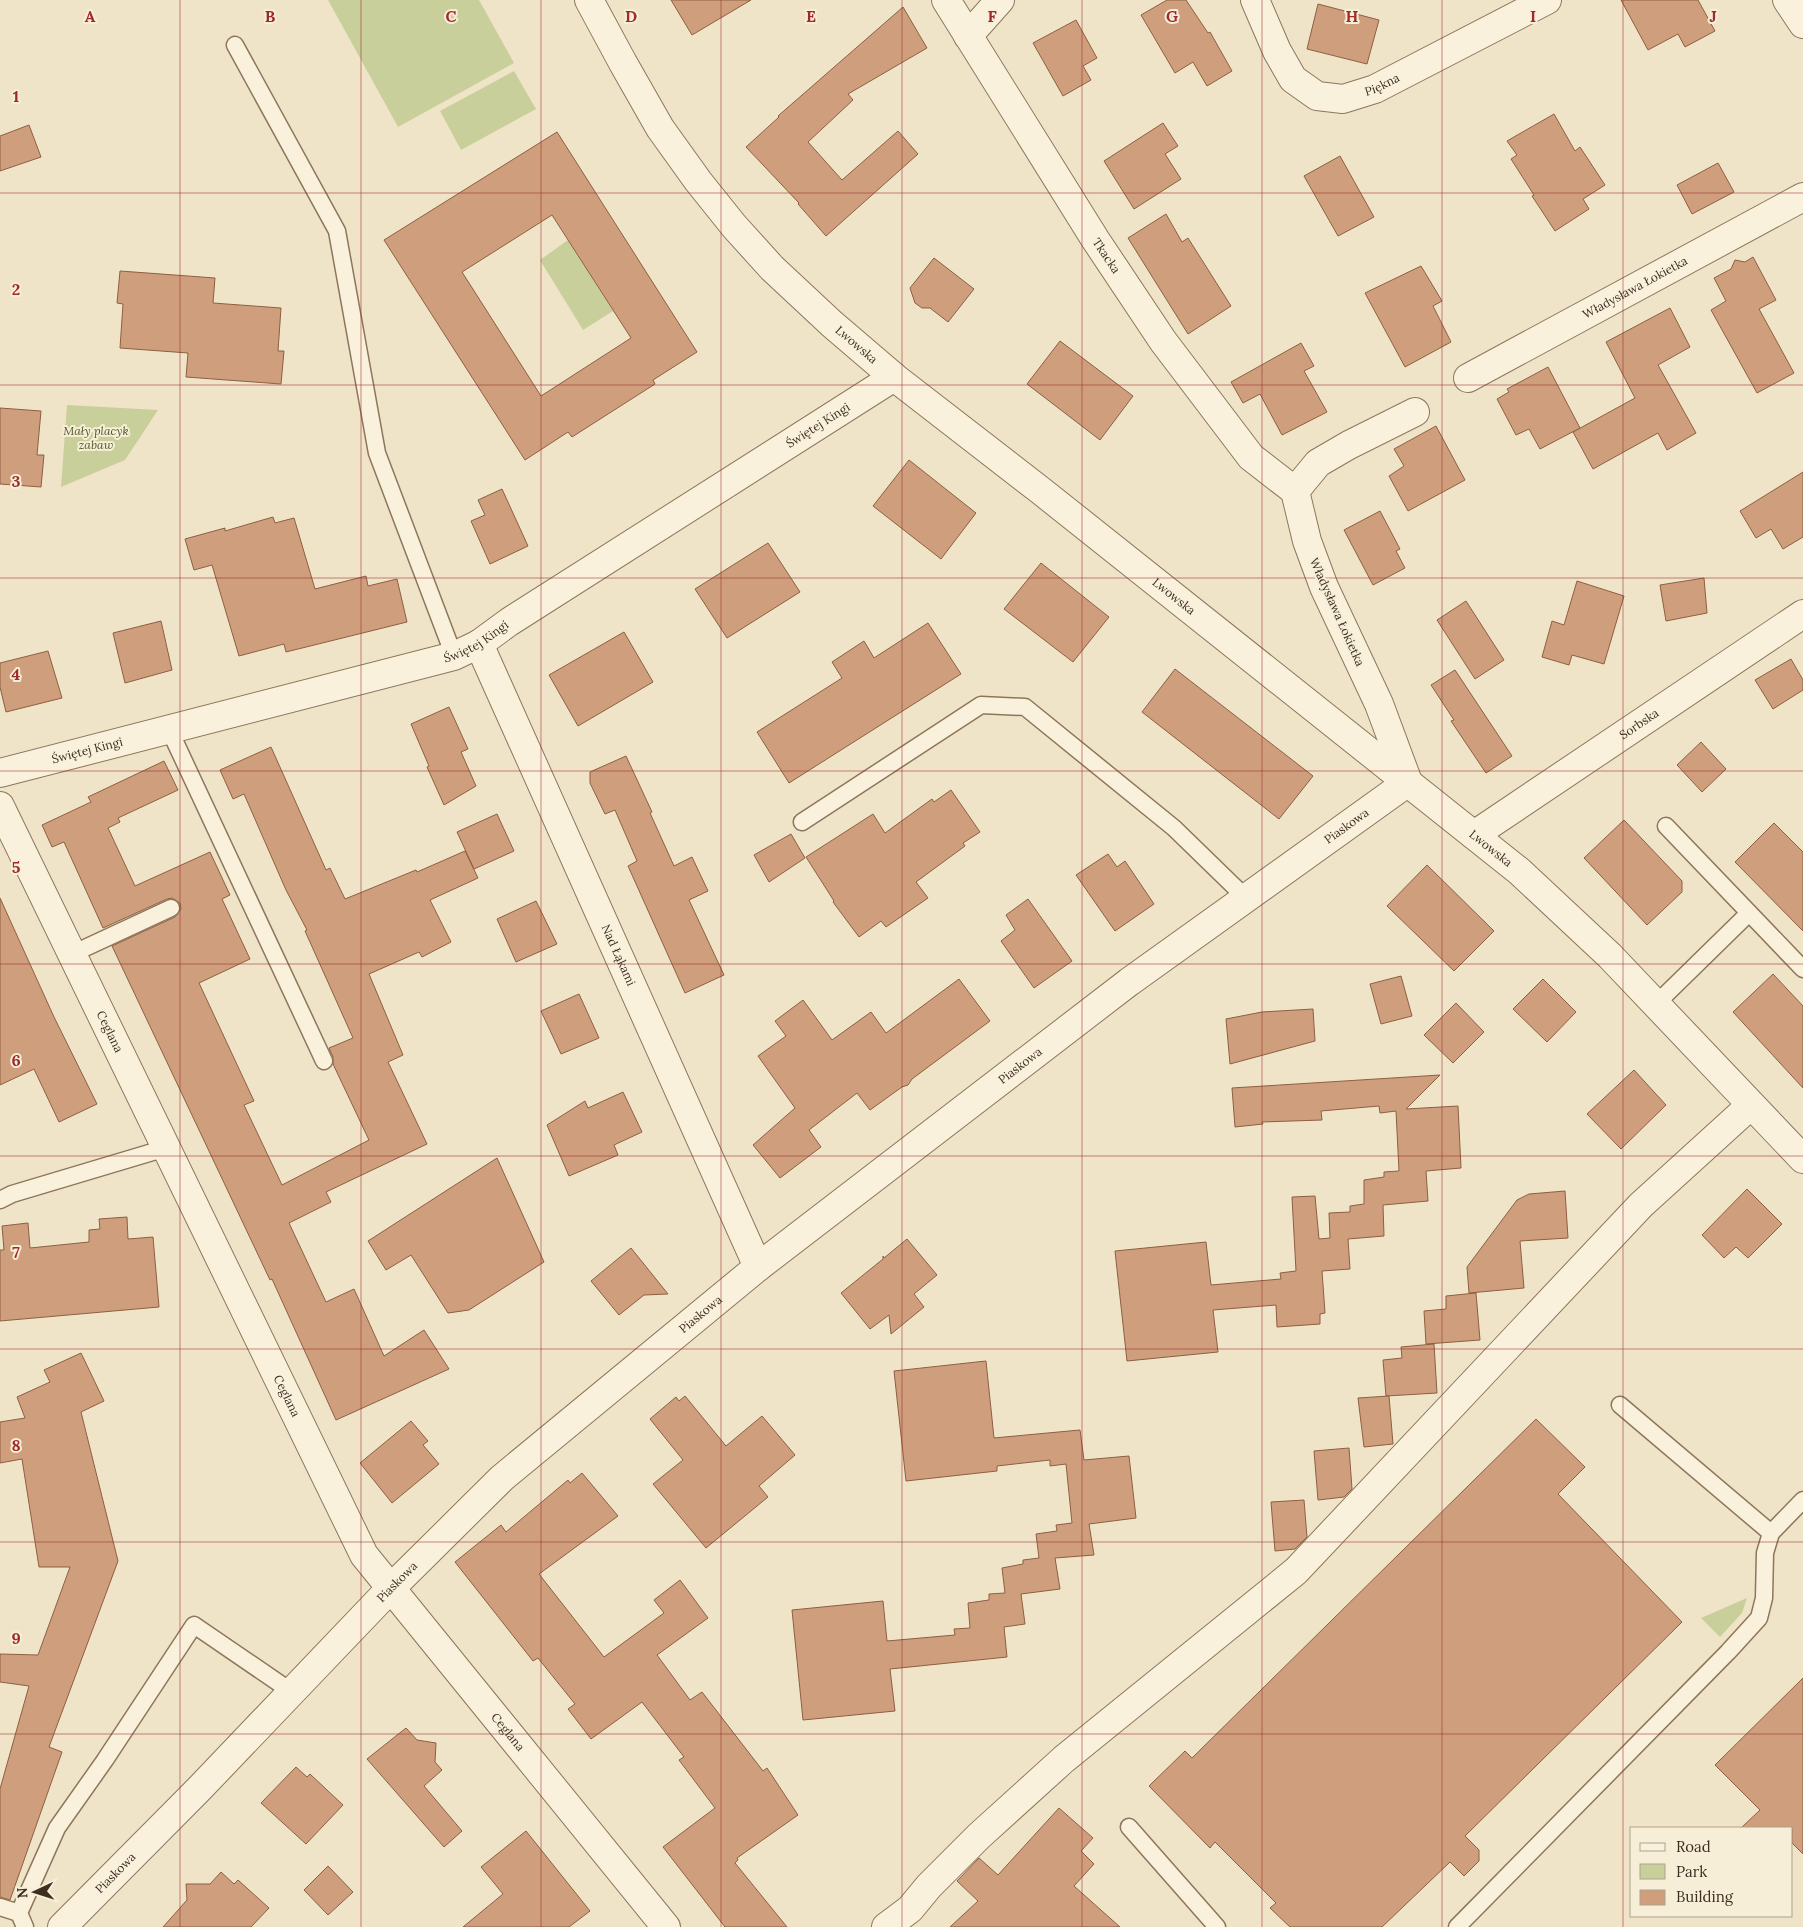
<svg xmlns="http://www.w3.org/2000/svg" width="1803" height="1927" font-family="Lora,serif">
	<style>
		.green { fill: #c9cf9b }
		.building { fill: #cf9f7d; stroke: #8d5f41; fill-rule: evenodd }
		.lines { fill: none; stroke-linecap: round; stroke-linejoin: round }
		.service-casing { stroke: #8d765c; stroke-width: 19 }
		.minor-casing { stroke: #8d765c; stroke-width: 30 }
		.tertiary-casing { stroke: #8d765c; stroke-width: 30 }
		.service { stroke: #faf1dc; stroke-width: 16 }
		.minor { stroke: #faf1dc; stroke-width: 28 }
		.tertiary { stroke: #faf1dc; stroke-width: 28 }
		.grid { fill: none; stroke: #9e2a2b; stroke-width: 1; stroke-opacity: 0.55 }
		.labels { text-anchor: middle; stroke-width: 4; stroke-linejoin: round; paint-order: stroke }
		.street-label { font-size: 12px; fill: #3d2e20; stroke: #f7eed8 }
		.park-label { font-size: 12px; font-style: italic; fill: #4d5a26; stroke: #f7eed8 }
		.grid-label { font-size: 16px; text-anchor: middle; font-weight: bold; fill: #9e2a2b; stroke: #f7eed8; stroke-width: 4; stroke-linejoin: round; paint-order: stroke }
	</style>
	<rect width="100%" height="100%" fill="#f0e4c8"/>
	<g class="green">
		<path d="M 328,0 L 479,0 L 514,63 L 398,127 Z"/>
		<path d="M 514,71 L 536,109 L 461,150 L 440,111 Z"/>
		<path d="M 568,240 L 613,311 L 583,330 L 540,260 Z"/>
		<path d="M 67,405 L 158,410 L 125,460 L 61,487 Z"/>
		<path d="M 1747,1598 L 1742,1613 L 1720,1637 L 1701,1618 Z"/>
	</g>
	<g class="building">
		<path d="M 671,0 L 751,0 L 692,35 Z"/>
		<path d="M 1167,0 L 1186,0 L 1208,33 L 1210,32 L 1232,71 L 1207,86 L 1193,62 L 1175,73 L 1141,15 Z"/>
		<path d="M 1621,0 L 1698,0 L 1715,31 L 1685,47 L 1678,34 L 1648,50 Z"/>
		<path d="M 1318,4 L 1379,20 L 1367,64 L 1307,49 Z"/>
		<path d="M 903,7 L 927,48 L 848,94 L 853,100 L 808,142 L 842,180 L 898,131 L 918,154 L 826,236 L 798,204 L 799,203 L 746,147 L 779,117 L 778,116 Z"/>
		<path d="M 1076,20 L 1097,58 L 1083,66 L 1091,80 L 1063,96 L 1033,43 Z"/>
		<path d="M 1554,114 L 1575,151 L 1580,147 L 1605,185 L 1583,199 L 1589,209 L 1555,231 L 1532,196 L 1534,195 L 1511,159 L 1517,155 L 1507,141 Z"/>
		<path d="M 1163,123 L 1178,146 L 1165,154 L 1181,179 L 1134,209 L 1104,161 Z"/>
		<path d="M 29,125 L 41,157 L 0,171 L 0,136 Z"/>
		<path d="M 557,132 L 697,352 L 653,380 L 655,384 L 572,437 L 568,432 L 525,460 L 384,240 ZM 552,215 L 631,338 L 541,396 L 462,272 Z"/>
		<path d="M 1340,156 L 1374,217 L 1338,236 L 1304,176 Z"/>
		<path d="M 1718,163 L 1734,192 L 1692,214 L 1677,185 Z"/>
		<path d="M 1166,214 L 1182,242 L 1188,238 L 1231,306 L 1188,334 L 1128,238 Z"/>
		<path d="M 1753,257 L 1776,300 L 1759,309 L 1794,373 L 1757,393 L 1711,310 L 1726,301 L 1714,278 L 1731,269 L 1735,260 L 1745,262 Z"/>
		<path d="M 934,258 L 974,289 L 948,322 L 930,308 L 922,308 L 915,303 L 910,288 Z"/>
		<path d="M 1421,266 L 1442,301 L 1433,306 L 1451,342 L 1405,367 L 1365,293 Z"/>
		<path d="M 120,271 L 215,278 L 213,303 L 281,308 L 278,351 L 284,351 L 281,384 L 186,377 L 188,353 L 120,348 L 123,304 L 117,303 Z"/>
		<path d="M 1670,308 L 1690,347 L 1658,365 L 1696,433 L 1667,450 L 1658,433 L 1593,469 L 1573,432 L 1635,398 L 1606,342 Z"/>
		<path d="M 1060,341 L 1133,396 L 1100,440 L 1027,384 Z"/>
		<path d="M 1301,343 L 1314,366 L 1304,371 L 1327,412 L 1282,435 L 1260,394 L 1243,403 L 1231,382 Z"/>
		<path d="M 1548,367 L 1580,428 L 1540,449 L 1529,429 L 1516,435 L 1497,399 L 1509,392 L 1507,389 Z"/>
		<path d="M 0,408 L 41,411 L 37,455 L 44,455 L 41,487 L 0,484 Z"/>
		<path d="M 1436,426 L 1465,480 L 1408,511 L 1389,476 L 1404,466 L 1394,449 Z"/>
		<path d="M 909,460 L 976,513 L 941,559 L 873,506 Z"/>
		<path d="M 1803,472 L 1803,537 L 1783,549 L 1771,529 L 1756,538 L 1740,511 Z"/>
		<path d="M 502,489 L 528,546 L 490,564 L 471,521 L 485,515 L 478,500 Z"/>
		<path d="M 1380,511 L 1400,549 L 1396,551 L 1405,568 L 1373,585 L 1344,530 Z"/>
		<path d="M 273,517 L 275,523 L 294,518 L 315,589 L 366,576 L 368,586 L 397,579 L 407,622 L 286,652 L 284,644 L 239,656 L 212,565 L 194,570 L 185,539 L 225,528 L 225,531 Z"/>
		<path d="M 768,543 L 800,592 L 727,638 L 695,589 Z"/>
		<path d="M 1041,563 L 1109,617 L 1073,662 L 1004,609 Z"/>
		<path d="M 1704,578 L 1707,613 L 1666,621 L 1660,585 Z"/>
		<path d="M 1577,581 L 1624,596 L 1604,664 L 1572,655 L 1569,665 L 1542,657 L 1552,621 L 1564,625 Z"/>
		<path d="M 1466,601 L 1504,660 L 1475,679 L 1437,620 Z"/>
		<path d="M 161,621 L 172,670 L 125,683 L 113,633 Z"/>
		<path d="M 928,623 L 961,674 L 789,783 L 757,732 L 842,678 L 832,662 L 864,641 L 874,658 Z"/>
		<path d="M 624,632 L 653,682 L 578,726 L 549,675 Z"/>
		<path d="M 48,651 L 62,698 L 6,712 L 0,687 L 0,663 Z"/>
		<path d="M 1791,659 L 1803,680 L 1803,690 L 1773,709 L 1755,680 Z"/>
		<path d="M 1175,669 L 1313,776 L 1279,819 L 1142,712 Z"/>
		<path d="M 1455,670 L 1512,756 L 1486,773 L 1451,721 L 1454,720 L 1431,685 Z"/>
		<path d="M 449,707 L 468,749 L 461,752 L 476,786 L 444,805 L 427,767 L 429,766 L 411,724 Z"/>
		<path d="M 1701,742 L 1726,769 L 1702,792 L 1677,765 Z"/>
		<path d="M 271,747 L 326,870 L 330,868 L 345,899 L 416,870 L 417,872 L 465,851 L 478,878 L 430,900 L 451,942 L 422,957 L 419,952 L 369,974 L 403,1055 L 388,1062 L 427,1144 L 326,1192 L 331,1202 L 289,1223 L 326,1302 L 354,1289 L 384,1356 L 424,1330 L 449,1369 L 336,1420 L 272,1279 L 270,1280 L 112,946 L 175,917 L 181,909 L 180,903 L 172,898 L 167,899 L 103,928 L 64,842 L 52,847 L 42,825 L 91,802 L 88,797 L 164,761 L 178,790 L 118,818 L 120,822 L 108,828 L 135,886 L 210,852 L 230,895 L 222,899 L 250,959 L 199,983 L 254,1101 L 244,1105 L 282,1185 L 369,1140 L 333,1064 L 333,1057 L 329,1048 L 353,1038 L 305,931 L 307,930 L 286,890 L 244,794 L 233,799 L 220,770 Z"/>
		<path d="M 626,756 L 652,812 L 650,813 L 674,866 L 692,857 L 708,891 L 689,900 L 724,975 L 685,993 L 628,866 L 637,861 L 615,810 L 605,814 L 590,783 L 590,772 Z"/>
		<path d="M 951,790 L 980,832 L 963,843 L 965,846 L 916,882 L 928,898 L 886,927 L 881,921 L 859,937 L 833,902 L 834,901 L 806,857 L 873,814 L 885,833 L 932,799 L 934,802 Z"/>
		<path d="M 497,814 L 514,851 L 474,869 L 457,832 Z"/>
		<path d="M 1624,820 L 1682,881 L 1682,892 L 1647,925 L 1584,858 Z"/>
		<path d="M 1774,823 L 1803,852 L 1803,931 L 1735,862 Z"/>
		<path d="M 791,834 L 805,858 L 769,882 L 754,855 Z"/>
		<path d="M 1108,854 L 1117,867 L 1125,861 L 1154,904 L 1115,931 L 1076,875 Z"/>
		<path d="M 1427,865 L 1494,931 L 1454,971 L 1387,906 Z"/>
		<path d="M 0,898 L 54,1017 L 97,1104 L 59,1122 L 34,1069 L 0,1085 Z"/>
		<path d="M 1028,899 L 1072,961 L 1034,988 L 1001,941 L 1015,930 L 1006,915 Z"/>
		<path d="M 536,901 L 557,944 L 516,962 L 497,919 Z"/>
		<path d="M 1773,974 L 1803,1006 L 1803,1088 L 1733,1012 Z"/>
		<path d="M 1401,976 L 1412,1016 L 1381,1024 L 1370,984 Z"/>
		<path d="M 959,979 L 990,1021 L 912,1079 L 908,1085 L 902,1087 L 870,1110 L 857,1093 L 809,1130 L 821,1147 L 780,1178 L 753,1145 L 795,1108 L 758,1056 L 786,1036 L 775,1021 L 803,1000 L 832,1040 L 871,1012 L 886,1033 Z"/>
		<path d="M 1543,979 L 1576,1012 L 1547,1042 L 1513,1009 Z"/>
		<path d="M 579,994 L 599,1038 L 561,1054 L 541,1011 Z"/>
		<path d="M 1456,1003 L 1484,1032 L 1453,1063 L 1424,1035 Z"/>
		<path d="M 1313,1009 L 1315,1041 L 1230,1064 L 1226,1019 L 1262,1012 Z"/>
		<path d="M 1634,1070 L 1666,1105 L 1621,1149 L 1587,1114 Z"/>
		<path d="M 1440,1075 L 1406,1109 L 1458,1106 L 1461,1168 L 1426,1171 L 1428,1201 L 1383,1205 L 1384,1236 L 1348,1239 L 1350,1269 L 1322,1271 L 1325,1313 L 1320,1314 L 1320,1324 L 1277,1327 L 1276,1305 L 1213,1310 L 1218,1352 L 1127,1361 L 1115,1251 L 1206,1242 L 1211,1285 L 1281,1279 L 1280,1273 L 1296,1271 L 1292,1197 L 1315,1196 L 1319,1239 L 1330,1238 L 1329,1213 L 1350,1212 L 1350,1206 L 1364,1204 L 1364,1180 L 1384,1177 L 1384,1172 L 1399,1171 L 1396,1111 L 1380,1113 L 1379,1106 L 1321,1111 L 1322,1120 L 1262,1122 L 1263,1124 L 1235,1127 L 1232,1088 Z"/>
		<path d="M 623,1092 L 642,1132 L 614,1145 L 618,1155 L 569,1176 L 547,1125 L 585,1101 L 588,1108 Z"/>
		<path d="M 497,1158 L 544,1262 L 469,1310 L 448,1313 L 411,1255 L 386,1270 L 368,1241 Z"/>
		<path d="M 1747,1189 L 1782,1224 L 1748,1258 L 1736,1247 L 1724,1258 L 1702,1235 Z"/>
		<path d="M 1565,1191 L 1568,1238 L 1520,1241 L 1524,1288 L 1469,1293 L 1467,1267 L 1517,1200 L 1529,1194 Z"/>
		<path d="M 127,1217 L 128,1239 L 153,1237 L 159,1307 L 0,1321 L 0,1250 L 4,1250 L 2,1226 L 28,1223 L 30,1248 L 89,1242 L 89,1230 L 100,1229 L 99,1219 Z"/>
		<path d="M 907,1239 L 937,1275 L 914,1294 L 924,1307 L 891,1334 L 889,1315 L 870,1329 L 841,1293 L 883,1259 L 883,1256 L 884,1258 Z"/>
		<path d="M 631,1248 L 668,1294 L 644,1295 L 619,1315 L 591,1281 Z"/>
		<path d="M 1476,1293 L 1480,1340 L 1426,1344 L 1424,1311 L 1446,1309 L 1446,1296 Z"/>
		<path d="M 1434,1344 L 1437,1393 L 1386,1396 L 1383,1360 L 1402,1358 L 1401,1347 Z"/>
		<path d="M 81,1353 L 104,1401 L 81,1412 L 118,1561 L 49,1747 L 62,1752 L 10,1900 L 0,1897 L 0,1789 L 29,1686 L 0,1682 L 0,1654 L 38,1655 L 70,1567 L 39,1567 L 22,1459 L 0,1463 L 0,1422 L 25,1418 L 17,1397 L 50,1382 L 44,1370 Z"/>
		<path d="M 986,1361 L 994,1438 L 1080,1430 L 1084,1460 L 1129,1456 L 1136,1518 L 1089,1524 L 1094,1555 L 1055,1558 L 1060,1589 L 1021,1594 L 1025,1624 L 1004,1627 L 1007,1657 L 890,1669 L 895,1711 L 803,1720 L 792,1610 L 883,1601 L 887,1641 L 955,1635 L 954,1629 L 970,1628 L 968,1603 L 989,1600 L 989,1594 L 1005,1593 L 1002,1568 L 1023,1564 L 1023,1560 L 1039,1558 L 1036,1534 L 1057,1531 L 1056,1525 L 1072,1523 L 1066,1464 L 1050,1466 L 1050,1460 L 997,1466 L 997,1471 L 906,1481 L 894,1371 Z"/>
		<path d="M 685,1396 L 726,1446 L 762,1416 L 795,1455 L 759,1486 L 768,1497 L 706,1548 L 653,1484 L 683,1460 L 650,1419 L 676,1397 L 679,1401 Z"/>
		<path d="M 1389,1396 L 1393,1444 L 1364,1447 L 1358,1398 Z"/>
		<path d="M 1536,1419 L 1585,1467 L 1558,1494 L 1682,1622 L 1465,1836 L 1479,1850 L 1479,1861 L 1464,1876 L 1450,1862 L 1382,1927 L 1290,1927 L 1270,1908 L 1276,1903 L 1215,1842 L 1210,1848 L 1149,1786 L 1185,1751 L 1192,1758 Z"/>
		<path d="M 411,1421 L 428,1441 L 423,1445 L 439,1464 L 392,1503 L 360,1463 Z"/>
		<path d="M 1349,1448 L 1352,1489 L 1344,1497 L 1318,1500 L 1314,1451 Z"/>
		<path d="M 582,1473 L 618,1516 L 539,1574 L 604,1657 L 664,1613 L 654,1600 L 680,1580 L 708,1618 L 657,1655 L 690,1700 L 702,1692 L 763,1771 L 767,1768 L 798,1815 L 737,1858 L 738,1860 L 735,1863 L 787,1927 L 725,1927 L 663,1847 L 715,1808 L 679,1760 L 684,1757 L 642,1702 L 591,1739 L 568,1709 L 575,1704 L 538,1658 L 533,1661 L 455,1562 L 501,1525 L 506,1532 L 568,1480 L 570,1483 Z"/>
		<path d="M 1304,1500 L 1307,1537 L 1295,1549 L 1275,1551 L 1271,1502 Z"/>
		<path d="M 1803,1678 L 1803,1854 L 1792,1843 L 1792,1828 L 1741,1828 L 1760,1810 L 1715,1765 Z"/>
		<path d="M 406,1728 L 417,1740 L 436,1743 L 435,1762 L 442,1770 L 424,1786 L 462,1831 L 444,1847 L 367,1759 Z"/>
		<path d="M 296,1767 L 307,1777 L 310,1774 L 343,1805 L 306,1844 L 261,1803 Z"/>
		<path d="M 1059,1808 L 1093,1838 L 1081,1851 L 1094,1864 L 1074,1886 L 1120,1927 L 950,1927 L 978,1901 L 957,1881 L 979,1858 L 998,1875 Z"/>
		<path d="M 526,1831 L 590,1911 L 569,1927 L 463,1927 L 503,1894 L 481,1867 Z"/>
		<path d="M 328,1866 L 353,1892 L 328,1915 L 304,1890 Z"/>
		<path d="M 221,1872 L 234,1884 L 238,1880 L 269,1908 L 251,1927 L 163,1927 L 187,1900 L 186,1884 L 210,1884 Z"/>
	</g>
	<g class="lines">
		<g class="service-casing">
			<g id="service">
				<path d="M 235,45 L 337,231 L 377,453 L 454,656"/>
				<path d="M 169,729 L 324,1061"/>
				<path d="M 802,822 L 981,705 L 1025,707 L 1174,828 L 1246,898"/>
				<path d="M 1666,826 L 1803,969"/>
				<path d="M 72,954 L 171,908"/>
				<path d="M 1656,1004 L 1749,913"/>
				<path d="M 0,1200 L 12,1194 L 166,1148"/>
				<path d="M 1620,1405 L 1771,1533"/>
				<path d="M 1129,1827 L 1217,1927"/>
				<path d="M 0,1907 L 19,1913"/>
				<path d="M 25,1927 L 19,1913 L 57,1828 L 105,1760 L 194,1625 L 292,1692"/>
				<path d="M 1457,1927 L 1728,1652 L 1759,1618 L 1764,1598 L 1765,1553 L 1771,1533 L 1803,1500"/>
			</g>
		</g>
		<g class="minor-casing">
			<g id="minor">
				<path id="s1" d="M 946,0 L 1095,239 L 1163,341 L 1251,457 L 1295,491"/>
				<path id="s2" d="M 1255,0 L 1277,51 L 1293,79 L 1317,96 L 1343,99 L 1375,89 L 1547,0"/>
				<path d="M 1787,0 L 1803,24"/>
				<path d="M 968,36 L 1000,0"/>
				<path id="s3" d="M 1468,378 L 1803,197"/>
				<path d="M 1295,491 L 1318,463 L 1349,445 L 1415,412"/>
				<path id="s4" d="M 479,644 L 758,1267"/>
				<path id="s5" d="M 0,773 L 454,656 L 479,644 L 509,622 L 894,377"/>
				<path id="s6" d="M 0,806 L 364,1555 L 666,1927"/>
				<path id="s7" d="M 1474,835 L 1803,614"/>
				<path id="s8" d="M 62,1927 L 199,1789 L 390,1589 L 502,1478 L 758,1267 L 1129,982 L 1408,782 L 1379,704 L 1324,587 L 1307,541 L 1295,491"/>
				<path d="M 886,1927 L 910,1909 L 929,1886 L 979,1836 L 1064,1759 L 1296,1571 L 1641,1205 L 1751,1105"/>
			</g>
		</g>
		<g class="tertiary-casing">
			<g id="tertiary">
				<path id="s9" d="M 589,0 L 623,63 L 660,128 L 698,181 L 734,226 L 772,268 L 832,324 L 894,377 L 1040,490 L 1519,871 L 1610,956 L 1803,1159"/>
			</g>
		</g>
		<use href="#service" class="service"/>
		<use href="#minor" class="minor"/>
		<use href="#tertiary" class="tertiary"/>
	</g>
	<path class="grid" d="M 180,0 L 180,1927M 361,0 L 361,1927M 541,0 L 541,1927M 721,0 L 721,1927M 902,0 L 902,1927M 1082,0 L 1082,1927M 1262,0 L 1262,1927M 1442,0 L 1442,1927M 1623,0 L 1623,1927M 0,193 L 1803,193M 0,385 L 1803,385M 0,578 L 1803,578M 0,771 L 1803,771M 0,964 L 1803,964M 0,1156 L 1803,1156M 0,1349 L 1803,1349M 0,1542 L 1803,1542M 0,1734 L 1803,1734"/>
	<g class="labels">
		<g class="street-label">
			<text dy="4" stroke="none"><textPath href="#s2" startOffset="185">Piękna</textPath></text>
			<text dy="4" stroke="none"><textPath href="#s1" startOffset="302">Tkacka</textPath></text>
			<text dy="4" stroke="none"><textPath href="#s3" startOffset="190">Władysława Łokietka</textPath></text>
			<text dy="4" stroke="none"><textPath href="#s9" startOffset="440">Lwowska</textPath></text>
			<text dy="4" stroke="none"><textPath href="#s5" startOffset="900">Świętej Kingi</textPath></text>
			<text dy="4" stroke="none"><textPath href="#s9" startOffset="845">Lwowska</textPath></text>
			<text transform="translate(1337 612) rotate(66)" y="4">Władysława Łokietka</text>
			<text dy="4" stroke="none"><textPath href="#s5" startOffset="495">Świętej Kingi</textPath></text>
			<text dy="4" stroke="none"><textPath href="#s7" startOffset="199">Sorbska</textPath></text>
			<text dy="4" stroke="none"><textPath href="#s5" startOffset="90">Świętej Kingi</textPath></text>
			<text dy="4" stroke="none"><textPath href="#s8" startOffset="1696">Piaskowa</textPath></text>
			<text dy="4" stroke="none"><textPath href="#s9" startOffset="1250">Lwowska</textPath></text>
			<text dy="4" stroke="none"><textPath href="#s4" startOffset="341">Nad Łąkami</textPath></text>
			<text dy="4" stroke="none"><textPath href="#s6" startOffset="251">Ceglana</textPath></text>
			<text dy="4" stroke="none"><textPath href="#s8" startOffset="1291">Piaskowa</textPath></text>
			<text dy="4" stroke="none"><textPath href="#s8" startOffset="886">Piaskowa</textPath></text>
			<text dy="4" stroke="none"><textPath href="#s6" startOffset="656">Ceglana</textPath></text>
			<text dy="4" stroke="none"><textPath href="#s8" startOffset="481">Piaskowa</textPath></text>
			<text dy="4" stroke="none"><textPath href="#s6" startOffset="1061">Ceglana</textPath></text>
			<text dy="4" stroke="none"><textPath href="#s8" startOffset="76">Piaskowa</textPath></text>
		</g>
		<g class="park-label">
			<text x="96" y="435">Mały placyk<tspan x="96" dy="14">zabaw</tspan></text>
		</g>
	</g>
	<g class="grid-label">
		<text x="90" y="22">A</text>
		<text x="270" y="22">B</text>
		<text x="451" y="22">C</text>
		<text x="631" y="22">D</text>
		<text x="811" y="22">E</text>
		<text x="992" y="22">F</text>
		<text x="1172" y="22">G</text>
		<text x="1352" y="22">H</text>
		<text x="1533" y="22">I</text>
		<text x="1713" y="22">J</text>
		<text x="16" y="102">1</text>
		<text x="16" y="295">2</text>
		<text x="16" y="487">3</text>
		<text x="16" y="680">4</text>
		<text x="16" y="873">5</text>
		<text x="16" y="1066">6</text>
		<text x="16" y="1258">7</text>
		<text x="16" y="1451">8</text>
		<text x="16" y="1644">9</text>
	</g>
	<rect x="1630" y="1827" width="162" height="90" fill="#f7eed8" stroke="#ada18e"/>
	<rect x="1640" y="1843" width="25" height="8" fill="#faf1dc" stroke="#ada18e"/>
	<text x="1676" y="1852" font-size="15" fill="#3d2e20">Road</text>
	<rect x="1640" y="1864" width="25" height="15" fill="#c9cf9b" stroke="#ada18e"/>
	<text x="1676" y="1877" font-size="15" fill="#3d2e20">Park</text>
	<rect x="1640" y="1890" width="25" height="15" fill="#cf9f7d" stroke="#ada18e"/>
	<text x="1676" y="1902" font-size="15" fill="#3d2e20">Building</text>
	<g transform="translate(35 1892) rotate(266)" stroke="#f7eed8" stroke-width="4" paint-order="stroke">
	<path d="M0-4L9 19L0 12L-9 19Z" fill="#3d2e20"/>
	<text y="-8" font-size="14" font-weight="bold" text-anchor="middle" fill="#3d2e20">N</text>
	</g>
</svg>
